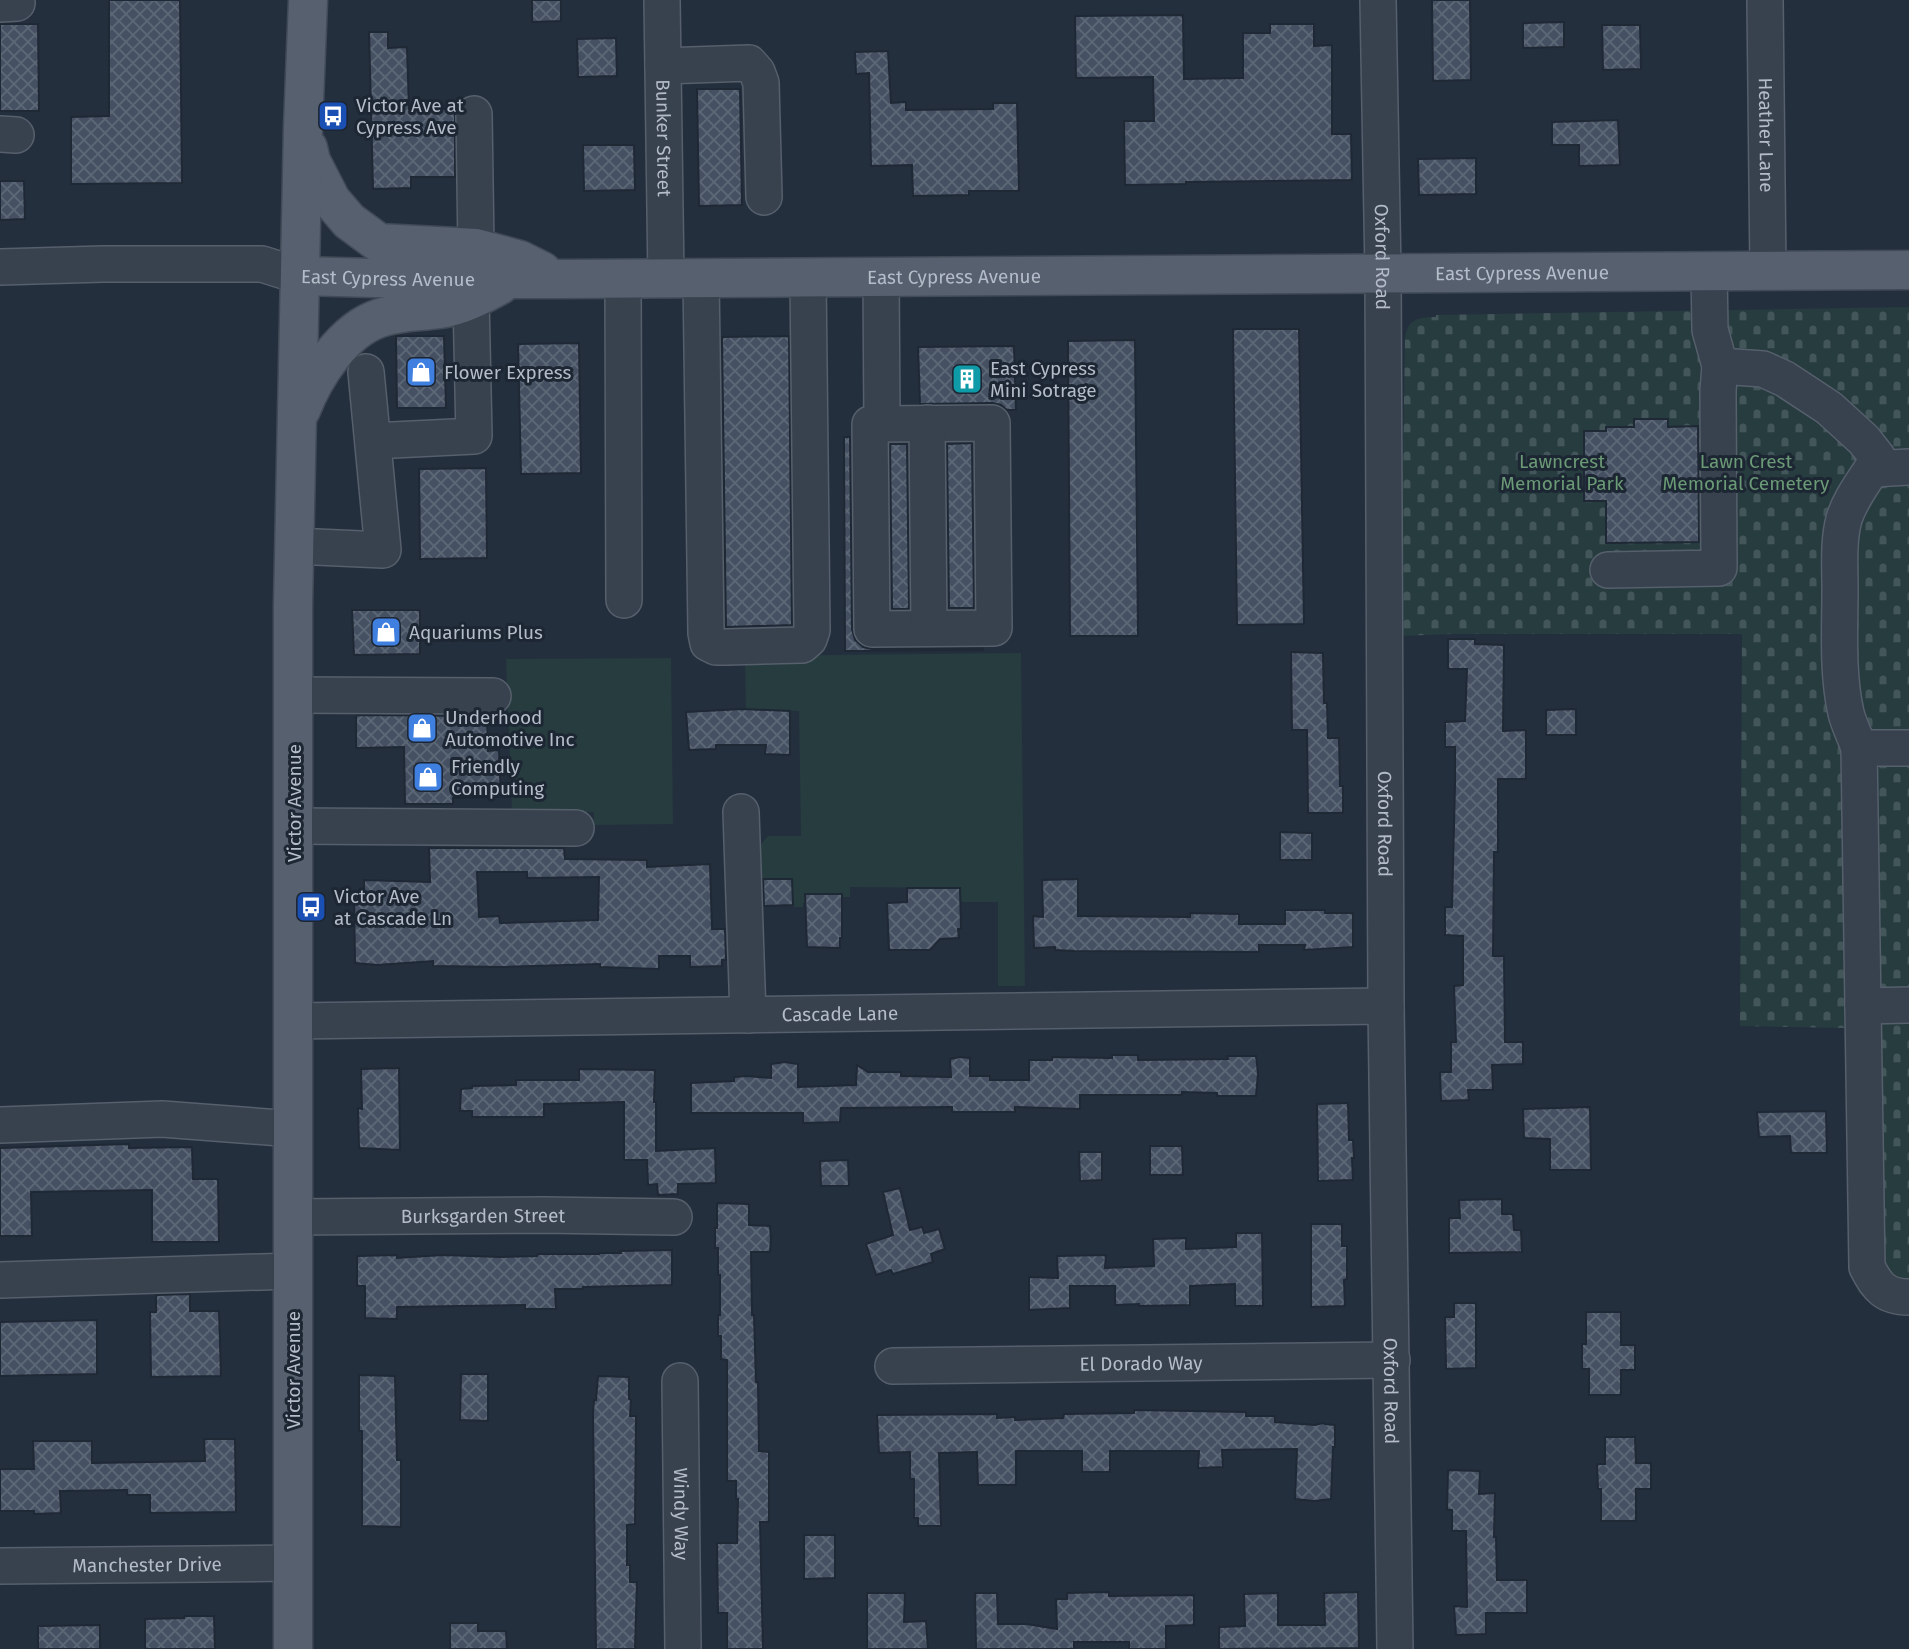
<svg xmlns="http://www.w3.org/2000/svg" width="1909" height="1649" font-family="'Fira Sans',sans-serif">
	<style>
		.green { fill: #263c3f }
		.cemetery { fill: url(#cemetery-stones) }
		.building { fill: url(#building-cross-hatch); stroke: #1f2835; stroke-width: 2; fill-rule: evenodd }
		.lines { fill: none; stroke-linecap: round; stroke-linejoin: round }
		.minor-casing { stroke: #565f6c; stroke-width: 38 }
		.major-casing { stroke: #414a57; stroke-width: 41 }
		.minor { stroke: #38414e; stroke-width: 35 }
		.major { stroke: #56606e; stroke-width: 38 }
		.labels { text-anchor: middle; stroke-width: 6; stroke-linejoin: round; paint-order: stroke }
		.poi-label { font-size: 19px; fill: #b4bcc9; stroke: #1d2633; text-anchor: start }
		.street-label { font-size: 19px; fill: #b4bcc9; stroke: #1d2633 }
		.park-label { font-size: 19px; fill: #6b9a76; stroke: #1d2633 }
	</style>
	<defs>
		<pattern id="cemetery-stones" width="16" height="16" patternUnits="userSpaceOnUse" patternTransform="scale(1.75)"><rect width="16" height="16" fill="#263c3f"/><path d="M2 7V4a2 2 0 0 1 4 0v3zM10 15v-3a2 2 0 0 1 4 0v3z" fill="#435659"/></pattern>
		<pattern id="building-cross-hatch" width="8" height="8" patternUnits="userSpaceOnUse" patternTransform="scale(1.75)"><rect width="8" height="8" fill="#455162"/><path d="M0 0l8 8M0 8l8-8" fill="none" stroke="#5d6877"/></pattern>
	</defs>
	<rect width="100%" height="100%" fill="#242f3e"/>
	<g class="green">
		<path d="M 1021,653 L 1025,986 L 998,986 L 998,902 L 960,902 L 959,888 L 850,887 L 850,897 L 842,897 L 842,894 L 806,894 L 806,903 L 803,903 L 803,907 L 793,907 L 792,879 L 757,879 L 757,849 L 768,836 L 801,836 L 799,711 L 764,710 L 746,718 L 745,656 Z"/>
		<path d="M 671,658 L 673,824 L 594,825 L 594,812 L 512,812 L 506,659 Z"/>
	</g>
	<path class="cemetery" d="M 1909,307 L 1909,1313 L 1880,1311 L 1858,1292 L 1849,1257 L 1848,1028 L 1740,1026 L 1742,634 L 1451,634 L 1400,636 L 1405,339 C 1407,320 1417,317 1436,317 L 1436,315 Z"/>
	<g class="building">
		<path d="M 109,0 L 180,0 L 182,183 L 71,184 L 71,117 L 109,116 Z"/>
		<path d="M 532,0 L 561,0 L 561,21 L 532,22 Z"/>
		<path d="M 1432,0 L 1470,0 L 1471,80 L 1433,81 Z"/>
		<path d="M 1183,15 L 1184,79 L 1243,78 L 1243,33 L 1270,33 L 1270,24 L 1314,24 L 1314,46 L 1332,45 L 1332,134 L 1351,134 L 1352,180 L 1186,182 L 1186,184 L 1125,185 L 1124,121 L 1154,121 L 1153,77 L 1076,78 L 1075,16 Z"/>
		<path d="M 1564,22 L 1564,47 L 1523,48 L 1523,23 Z"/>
		<path d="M 0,24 L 38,24 L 39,111 L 0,111 Z"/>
		<path d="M 1602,25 L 1640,25 L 1641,69 L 1603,70 Z"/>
		<path d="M 369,32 L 388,32 L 388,48 L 407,47 L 409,109 L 455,109 L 455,177 L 411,177 L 411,188 L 373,189 Z"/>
		<path d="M 616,38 L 617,76 L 578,77 L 577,39 Z"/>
		<path d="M 888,51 L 891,103 L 906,102 L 906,110 L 993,109 L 993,103 L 1017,103 L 1019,191 L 969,191 L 969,195 L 913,196 L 912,165 L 871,166 L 869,73 L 856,74 L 855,52 Z"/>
		<path d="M 697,89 L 740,89 L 742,205 L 699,206 Z"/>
		<path d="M 1618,120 L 1620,165 L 1579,166 L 1579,145 L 1552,145 L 1552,122 Z"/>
		<path d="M 583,145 L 634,145 L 635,190 L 584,191 Z"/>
		<path d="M 1476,158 L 1476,194 L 1419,195 L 1418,159 Z"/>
		<path d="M 0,181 L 24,181 L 25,219 L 0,220 Z"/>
		<path d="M 1233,329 L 1299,329 L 1304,624 L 1237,625 Z"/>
		<path d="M 396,336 L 444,336 L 446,408 L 397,408 Z"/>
		<path d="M 789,336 L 792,625 L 726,627 L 722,337 Z"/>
		<path d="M 1135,340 L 1138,636 L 1070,636 L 1068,341 Z"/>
		<path d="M 579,343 L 581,473 L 521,474 L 518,344 Z"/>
		<path d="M 1014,346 L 1016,410 L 1007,410 L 1001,405 L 992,403 L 920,404 L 918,347 Z"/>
		<path d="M 1634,419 L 1668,419 L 1668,427 L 1698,426 L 1699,542 L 1606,543 L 1606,501 L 1584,501 L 1584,431 L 1606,431 L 1606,427 L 1634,427 Z"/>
		<path d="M 844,437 L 850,437 L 852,629 L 855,640 L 863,647 L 872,649 L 983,648 L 983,650 L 845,651 Z"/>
		<path d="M 972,443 L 974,608 L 949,608 L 947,444 Z"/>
		<path d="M 890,444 L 907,444 L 909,609 L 892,609 Z"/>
		<path d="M 486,468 L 487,558 L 420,559 L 419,469 Z"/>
		<path d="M 352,610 L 420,610 L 420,654 L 354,655 Z"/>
		<path d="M 1448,639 L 1475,639 L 1475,644 L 1504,645 L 1503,731 L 1526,730 L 1526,779 L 1498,779 L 1498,852 L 1494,852 L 1493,956 L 1504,956 L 1505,1042 L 1523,1042 L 1523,1064 L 1492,1065 L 1493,1090 L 1468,1090 L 1469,1100 L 1441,1101 L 1440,1072 L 1451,1072 L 1451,1042 L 1456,1042 L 1454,986 L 1463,985 L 1463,936 L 1445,935 L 1445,907 L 1452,907 L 1455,784 L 1455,747 L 1445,747 L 1445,722 L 1465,721 L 1467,669 L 1448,669 Z"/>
		<path d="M 1291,652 L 1323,653 L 1324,703 L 1327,703 L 1328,738 L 1339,738 L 1340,786 L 1343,786 L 1343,813 L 1308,813 L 1307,730 L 1292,730 Z"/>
		<path d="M 742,709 L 790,711 L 790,755 L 765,754 L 766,745 L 716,745 L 716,749 L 689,750 L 686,712 Z"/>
		<path d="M 1576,709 L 1576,735 L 1546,735 L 1546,710 Z"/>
		<path d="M 356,715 L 487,716 L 488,751 L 499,750 L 501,797 L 453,798 L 453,804 L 405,804 L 404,747 L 356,748 Z"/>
		<path d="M 1280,832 L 1312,833 L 1312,860 L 1280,860 Z"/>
		<path d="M 429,848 L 564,848 L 565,859 L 647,860 L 647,867 L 710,864 L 712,929 L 725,929 L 726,960 L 722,960 L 722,966 L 690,967 L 690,956 L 659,956 L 659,969 L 600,967 L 600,964 L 500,967 L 433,966 L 433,961 L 377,965 L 355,963 L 354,895 L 364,895 L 364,880 L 430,882 ZM 477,872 L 527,872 L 527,878 L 599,877 L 598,920 L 500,923 L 499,916 L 479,917 Z"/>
		<path d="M 763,879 L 792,879 L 793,905 L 764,906 Z"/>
		<path d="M 1078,879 L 1078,916 L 1190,917 L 1190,913 L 1239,914 L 1239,924 L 1285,924 L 1285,910 L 1325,910 L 1325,913 L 1353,913 L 1353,947 L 1304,950 L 1305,945 L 1259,945 L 1259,952 L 1074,951 L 1055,950 L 1055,947 L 1034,948 L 1033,916 L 1043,917 L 1042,880 Z"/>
		<path d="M 907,888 L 960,888 L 961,929 L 958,929 L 959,938 L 940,939 L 930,950 L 889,950 L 887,903 L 907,902 Z"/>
		<path d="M 805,894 L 842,894 L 842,938 L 840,938 L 840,948 L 807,947 Z"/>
		<path d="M 1112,1055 L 1138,1055 L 1138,1060 L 1228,1059 L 1227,1056 L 1256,1056 L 1258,1073 L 1256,1096 L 1217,1096 L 1217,1093 L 1182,1092 L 1182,1095 L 1080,1095 L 1080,1109 L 1015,1107 L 1015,1112 L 952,1112 L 952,1107 L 841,1108 L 840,1122 L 803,1123 L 803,1113 L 691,1113 L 691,1083 L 734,1081 L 734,1077 L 747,1076 L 771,1078 L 771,1064 L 785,1062 L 798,1064 L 798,1087 L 856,1085 L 857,1065 L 868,1072 L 901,1072 L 901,1076 L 951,1077 L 950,1059 L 960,1057 L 970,1058 L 970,1076 L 990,1076 L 990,1080 L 1029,1080 L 1029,1060 L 1052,1060 L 1052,1057 L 1112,1058 Z"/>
		<path d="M 399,1068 L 400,1150 L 359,1148 L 358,1108 L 362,1109 L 361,1069 Z"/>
		<path d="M 579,1069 L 655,1070 L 654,1102 L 656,1102 L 656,1151 L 715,1148 L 716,1183 L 678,1184 L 678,1194 L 658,1195 L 657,1184 L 648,1185 L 647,1160 L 624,1160 L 624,1102 L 544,1104 L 544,1117 L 472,1117 L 472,1111 L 460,1111 L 461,1089 L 472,1088 L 472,1086 L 516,1085 L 516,1080 L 579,1080 Z"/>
		<path d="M 1348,1103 L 1349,1140 L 1353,1140 L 1354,1158 L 1352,1158 L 1353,1180 L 1318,1181 L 1317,1104 Z"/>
		<path d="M 1590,1107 L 1591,1170 L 1550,1170 L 1550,1139 L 1524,1138 L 1523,1109 Z"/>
		<path d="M 1826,1111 L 1827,1153 L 1791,1153 L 1790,1136 L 1759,1137 L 1757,1112 Z"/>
		<path d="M 129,1144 L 129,1148 L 192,1147 L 193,1179 L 218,1179 L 219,1242 L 152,1242 L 152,1190 L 31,1192 L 32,1236 L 0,1236 L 0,1148 Z"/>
		<path d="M 1150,1146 L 1182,1146 L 1183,1175 L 1150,1175 Z"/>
		<path d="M 1079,1152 L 1102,1152 L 1102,1180 L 1080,1181 Z"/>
		<path d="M 848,1160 L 849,1186 L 821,1186 L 820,1161 Z"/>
		<path d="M 900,1188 L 910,1230 L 922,1227 L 924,1233 L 939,1229 L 945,1249 L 931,1254 L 933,1262 L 893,1274 L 891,1270 L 876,1275 L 866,1244 L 893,1235 L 883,1192 Z"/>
		<path d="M 1502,1199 L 1502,1214 L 1513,1214 L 1514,1230 L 1521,1230 L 1522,1252 L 1449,1253 L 1449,1218 L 1460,1218 L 1459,1200 Z"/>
		<path d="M 717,1203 L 749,1204 L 749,1225 L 770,1226 L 771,1239 L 770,1252 L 751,1252 L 752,1315 L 754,1315 L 756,1382 L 758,1382 L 759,1451 L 769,1452 L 769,1522 L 760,1522 L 763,1649 L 727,1649 L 727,1613 L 718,1613 L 717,1543 L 737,1543 L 738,1499 L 736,1499 L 736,1481 L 727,1481 L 727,1360 L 721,1359 L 721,1336 L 718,1336 L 718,1315 L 720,1315 L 720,1275 L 718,1275 L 718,1248 L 715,1248 L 715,1228 L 717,1228 Z"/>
		<path d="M 1311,1224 L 1342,1224 L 1342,1246 L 1347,1246 L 1347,1279 L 1344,1280 L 1345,1306 L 1311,1307 Z"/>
		<path d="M 1236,1233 L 1262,1233 L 1263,1306 L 1235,1306 L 1235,1284 L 1190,1286 L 1190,1305 L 1139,1306 L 1139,1304 L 1115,1305 L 1115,1286 L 1070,1286 L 1070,1308 L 1029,1310 L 1029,1277 L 1058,1278 L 1057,1256 L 1106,1255 L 1105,1268 L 1154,1266 L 1153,1239 L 1186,1238 L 1186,1249 L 1236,1247 Z"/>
		<path d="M 672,1250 L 672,1285 L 583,1287 L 583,1289 L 555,1289 L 556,1309 L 525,1309 L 525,1305 L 397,1307 L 397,1319 L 365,1318 L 365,1286 L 357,1286 L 357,1256 L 397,1255 L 397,1258 L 443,1255 L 500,1257 L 537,1256 L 538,1254 L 599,1254 L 599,1253 L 621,1253 L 620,1251 Z"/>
		<path d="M 190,1294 L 190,1311 L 219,1311 L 221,1376 L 151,1377 L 150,1312 L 156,1312 L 156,1295 Z"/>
		<path d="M 1454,1303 L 1476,1303 L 1476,1368 L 1446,1369 L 1445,1317 L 1454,1317 Z"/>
		<path d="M 1586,1312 L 1621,1312 L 1621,1345 L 1635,1345 L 1635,1370 L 1621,1370 L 1621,1395 L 1589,1395 L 1589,1369 L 1582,1369 L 1582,1344 L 1586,1344 Z"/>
		<path d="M 97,1320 L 97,1374 L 0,1376 L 0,1322 Z"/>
		<path d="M 461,1374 L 488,1374 L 488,1421 L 460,1420 Z"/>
		<path d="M 359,1375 L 395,1376 L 397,1460 L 401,1460 L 401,1527 L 362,1526 L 362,1431 L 359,1431 Z"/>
		<path d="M 598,1376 L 629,1377 L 629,1399 L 631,1400 L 630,1416 L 636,1416 L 635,1524 L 627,1525 L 627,1565 L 630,1565 L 630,1582 L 637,1582 L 635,1649 L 596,1649 L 593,1413 L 594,1400 L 596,1400 Z"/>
		<path d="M 1134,1410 L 1246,1412 L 1246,1416 L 1275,1416 L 1275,1422 L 1315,1425 L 1323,1423 L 1325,1424 L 1335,1425 L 1335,1447 L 1333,1447 L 1331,1499 L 1314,1501 L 1295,1499 L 1297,1449 L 1222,1450 L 1223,1467 L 1198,1468 L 1199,1451 L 1110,1451 L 1110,1472 L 1082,1472 L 1082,1451 L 1016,1451 L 1016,1485 L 978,1485 L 977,1452 L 939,1453 L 941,1526 L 918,1526 L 918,1518 L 914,1518 L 914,1479 L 910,1479 L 910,1452 L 879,1453 L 877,1415 L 997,1414 L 997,1418 L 1015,1417 L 1015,1420 L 1063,1418 L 1064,1414 L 1134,1413 Z"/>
		<path d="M 1605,1437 L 1635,1437 L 1636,1463 L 1651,1463 L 1651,1489 L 1636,1489 L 1636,1521 L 1601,1521 L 1601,1489 L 1598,1489 L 1597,1464 L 1605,1464 Z"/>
		<path d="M 204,1439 L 235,1439 L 236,1512 L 150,1513 L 150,1495 L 127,1495 L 127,1490 L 60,1491 L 61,1513 L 34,1514 L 34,1511 L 0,1511 L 0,1469 L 34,1469 L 33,1441 L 92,1441 L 92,1463 L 205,1461 Z"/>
		<path d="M 1448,1470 L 1480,1471 L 1479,1494 L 1495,1493 L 1494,1537 L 1496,1537 L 1497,1580 L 1527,1580 L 1527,1613 L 1486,1613 L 1486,1634 L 1456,1635 L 1454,1606 L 1467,1607 L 1466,1531 L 1452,1531 L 1452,1510 L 1447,1510 Z"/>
		<path d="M 804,1535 L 835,1535 L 835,1578 L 804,1579 Z"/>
		<path d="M 1109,1592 L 1109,1596 L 1194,1595 L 1194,1625 L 1166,1626 L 1166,1649 L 1129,1649 L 1129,1642 L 1074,1642 L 1074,1649 L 976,1649 L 975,1593 L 997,1593 L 998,1624 L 1027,1624 L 1057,1629 L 1056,1599 L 1067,1599 L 1067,1593 Z"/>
		<path d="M 1358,1592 L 1359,1648 L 1219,1649 L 1219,1627 L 1245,1626 L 1244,1594 L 1278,1593 L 1278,1625 L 1325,1625 L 1324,1593 Z"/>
		<path d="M 867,1593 L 905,1593 L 904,1622 L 926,1621 L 928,1649 L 867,1649 Z"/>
		<path d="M 184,1616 L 214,1616 L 215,1649 L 145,1649 L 145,1619 L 184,1618 Z"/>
		<path d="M 450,1623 L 478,1623 L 478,1631 L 506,1631 L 507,1649 L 450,1649 Z"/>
		<path d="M 100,1625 L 100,1649 L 38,1649 L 38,1626 Z"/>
	</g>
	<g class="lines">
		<g class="minor-casing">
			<g id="minor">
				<path id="s1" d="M 662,0 L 666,278"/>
				<path id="s2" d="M 1378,0 L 1383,272 L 1386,1006 L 1395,1649"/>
				<path id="s3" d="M 1765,0 L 1768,271"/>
				<path d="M 0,4 L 17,3"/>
				<path d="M 663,66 L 749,63 L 757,72 L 761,83 L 764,197"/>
				<path d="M 474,114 L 476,248"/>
				<path d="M 0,134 L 16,135"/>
				<path d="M 0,267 L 103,264 L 262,264 L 300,276"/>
				<path d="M 881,277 L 882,424 L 992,423 L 994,628 L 872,629 L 870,424 L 882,424"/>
				<path d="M 701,278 L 706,633 L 708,643 L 716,647 L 727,647 L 802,645 L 809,639 L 812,630 L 808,277"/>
				<path d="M 623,279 L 624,600"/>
				<path d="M 1720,366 L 1763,369 L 1785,379 L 1829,408 L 1864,440 L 1878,458 C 1867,479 1851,496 1844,519 C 1838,541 1840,567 1840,589 C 1840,629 1837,673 1846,713 C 1849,725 1855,736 1859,748 L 1867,1267 C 1877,1287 1885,1297 1909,1297"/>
				<path d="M 927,423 L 929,628"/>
				<path d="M 373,441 L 474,436 L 471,299"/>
				<path d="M 1873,469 L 1909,467"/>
				<path d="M 294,546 L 383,550 L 366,372"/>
				<path d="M 1608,570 L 1719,568 L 1718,391 L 1720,366 L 1710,330 L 1709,271"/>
				<path d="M 293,695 L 493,696"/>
				<path d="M 1859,748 L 1909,748"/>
				<path d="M 741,812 L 748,1015"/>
				<path d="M 294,826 L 576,828"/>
				<path d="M 1863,1006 L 1909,1005"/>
				<path id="s4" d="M 294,1021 L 1386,1006"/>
				<path d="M 0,1125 L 162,1119 L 294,1129"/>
				<path id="s5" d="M 292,1217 L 543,1215 L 674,1217"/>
				<path d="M 0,1280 L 292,1271"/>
				<path id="s6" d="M 893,1366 L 1392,1360"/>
				<path id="s7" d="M 680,1381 L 683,1649"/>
				<path id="s8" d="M 0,1566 L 293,1563"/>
			</g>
		</g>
		<g class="major-casing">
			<g id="major">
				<path d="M 308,148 L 311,161 L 331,200 L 349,221 L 379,243 L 476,248 L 520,260 L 542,271"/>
				<path id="s9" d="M 300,276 L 412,279 L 560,279 L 1909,270"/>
				<path d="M 301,410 C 314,376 343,330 380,318 C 400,311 419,312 440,309 C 461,306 482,295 500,285"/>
				<path d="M 293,1649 L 293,605 L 303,127 L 308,0"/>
			</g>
		</g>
		<use href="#minor" class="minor"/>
		<use href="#major" class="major"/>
	</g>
	<defs>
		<g id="bus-square" transform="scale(1.575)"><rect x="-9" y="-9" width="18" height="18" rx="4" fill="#1a4fb4" stroke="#1d2633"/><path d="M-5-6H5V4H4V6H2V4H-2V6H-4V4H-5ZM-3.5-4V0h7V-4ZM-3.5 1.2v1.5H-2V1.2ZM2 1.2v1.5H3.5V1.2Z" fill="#fff"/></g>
		<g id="shop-square" transform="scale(1.575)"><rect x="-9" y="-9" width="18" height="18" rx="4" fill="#3f7fe0" stroke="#1d2633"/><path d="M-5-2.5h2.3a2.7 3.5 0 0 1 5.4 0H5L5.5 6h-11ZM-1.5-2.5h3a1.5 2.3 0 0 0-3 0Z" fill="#fff"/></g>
		<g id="building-square" transform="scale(1.575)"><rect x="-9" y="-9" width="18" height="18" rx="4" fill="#0f9aa8" stroke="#1d2633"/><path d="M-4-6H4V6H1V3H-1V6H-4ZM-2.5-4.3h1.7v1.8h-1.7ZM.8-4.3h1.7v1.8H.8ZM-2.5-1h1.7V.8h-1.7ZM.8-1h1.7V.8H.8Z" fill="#fff"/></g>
	</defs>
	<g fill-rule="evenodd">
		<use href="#bus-square" x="333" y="116"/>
		<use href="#shop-square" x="421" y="372"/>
		<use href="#building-square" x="967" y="379"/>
		<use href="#shop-square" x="386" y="632"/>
		<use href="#shop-square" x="422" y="728"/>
		<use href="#shop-square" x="428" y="777"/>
		<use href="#bus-square" x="311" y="907"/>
	</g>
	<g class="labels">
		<g class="poi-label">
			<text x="356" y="112">Victor Ave at<tspan x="356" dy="22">Cypress Ave</tspan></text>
			<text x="990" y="375">East Cypress<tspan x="990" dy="22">Mini Sotrage</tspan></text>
			<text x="444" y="379">Flower Express</text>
			<text x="409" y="639">Aquariums Plus</text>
			<text x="445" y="724">Underhood<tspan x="445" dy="22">Automotive Inc</tspan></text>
			<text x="451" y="773">Friendly<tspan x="451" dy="22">Computing</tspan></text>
			<text x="334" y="903">Victor Ave<tspan x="334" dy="22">at Cascade Ln</tspan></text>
		</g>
		<g class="street-label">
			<text dy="7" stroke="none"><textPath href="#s3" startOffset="135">Heather Lane</textPath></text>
			<text dy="7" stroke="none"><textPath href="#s1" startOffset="138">Bunker Street</textPath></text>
			<text dy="7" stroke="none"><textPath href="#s2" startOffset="257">Oxford Road</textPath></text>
			<text dy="7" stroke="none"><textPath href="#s9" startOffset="1222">East Cypress Avenue</textPath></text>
			<text dy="7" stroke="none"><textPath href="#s9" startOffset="88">East Cypress Avenue</textPath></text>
			<text dy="7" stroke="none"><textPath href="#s9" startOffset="654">East Cypress Avenue</textPath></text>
			<text transform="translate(294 803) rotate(-90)" y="7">Victor Avenue</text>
			<text dy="7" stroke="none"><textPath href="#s2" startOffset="824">Oxford Road</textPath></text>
			<text dy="7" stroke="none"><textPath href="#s4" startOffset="546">Cascade Lane</textPath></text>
			<text dy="7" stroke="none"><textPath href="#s5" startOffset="191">Burksgarden Street</textPath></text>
			<text dy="7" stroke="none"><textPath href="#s6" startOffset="248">El Dorado Way</textPath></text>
			<text transform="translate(293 1370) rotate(-90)" y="7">Victor Avenue</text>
			<text dy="7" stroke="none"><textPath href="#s2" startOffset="1391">Oxford Road</textPath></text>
			<text dy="7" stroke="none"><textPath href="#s7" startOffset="133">Windy Way</textPath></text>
			<text dy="7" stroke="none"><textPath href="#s8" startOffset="147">Manchester Drive</textPath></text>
		</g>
		<g class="park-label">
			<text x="1562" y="468">Lawncrest<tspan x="1562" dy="22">Memorial Park</tspan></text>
			<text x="1746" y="468">Lawn Crest<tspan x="1746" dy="22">Memorial Cemetery</tspan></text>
		</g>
	</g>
</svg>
